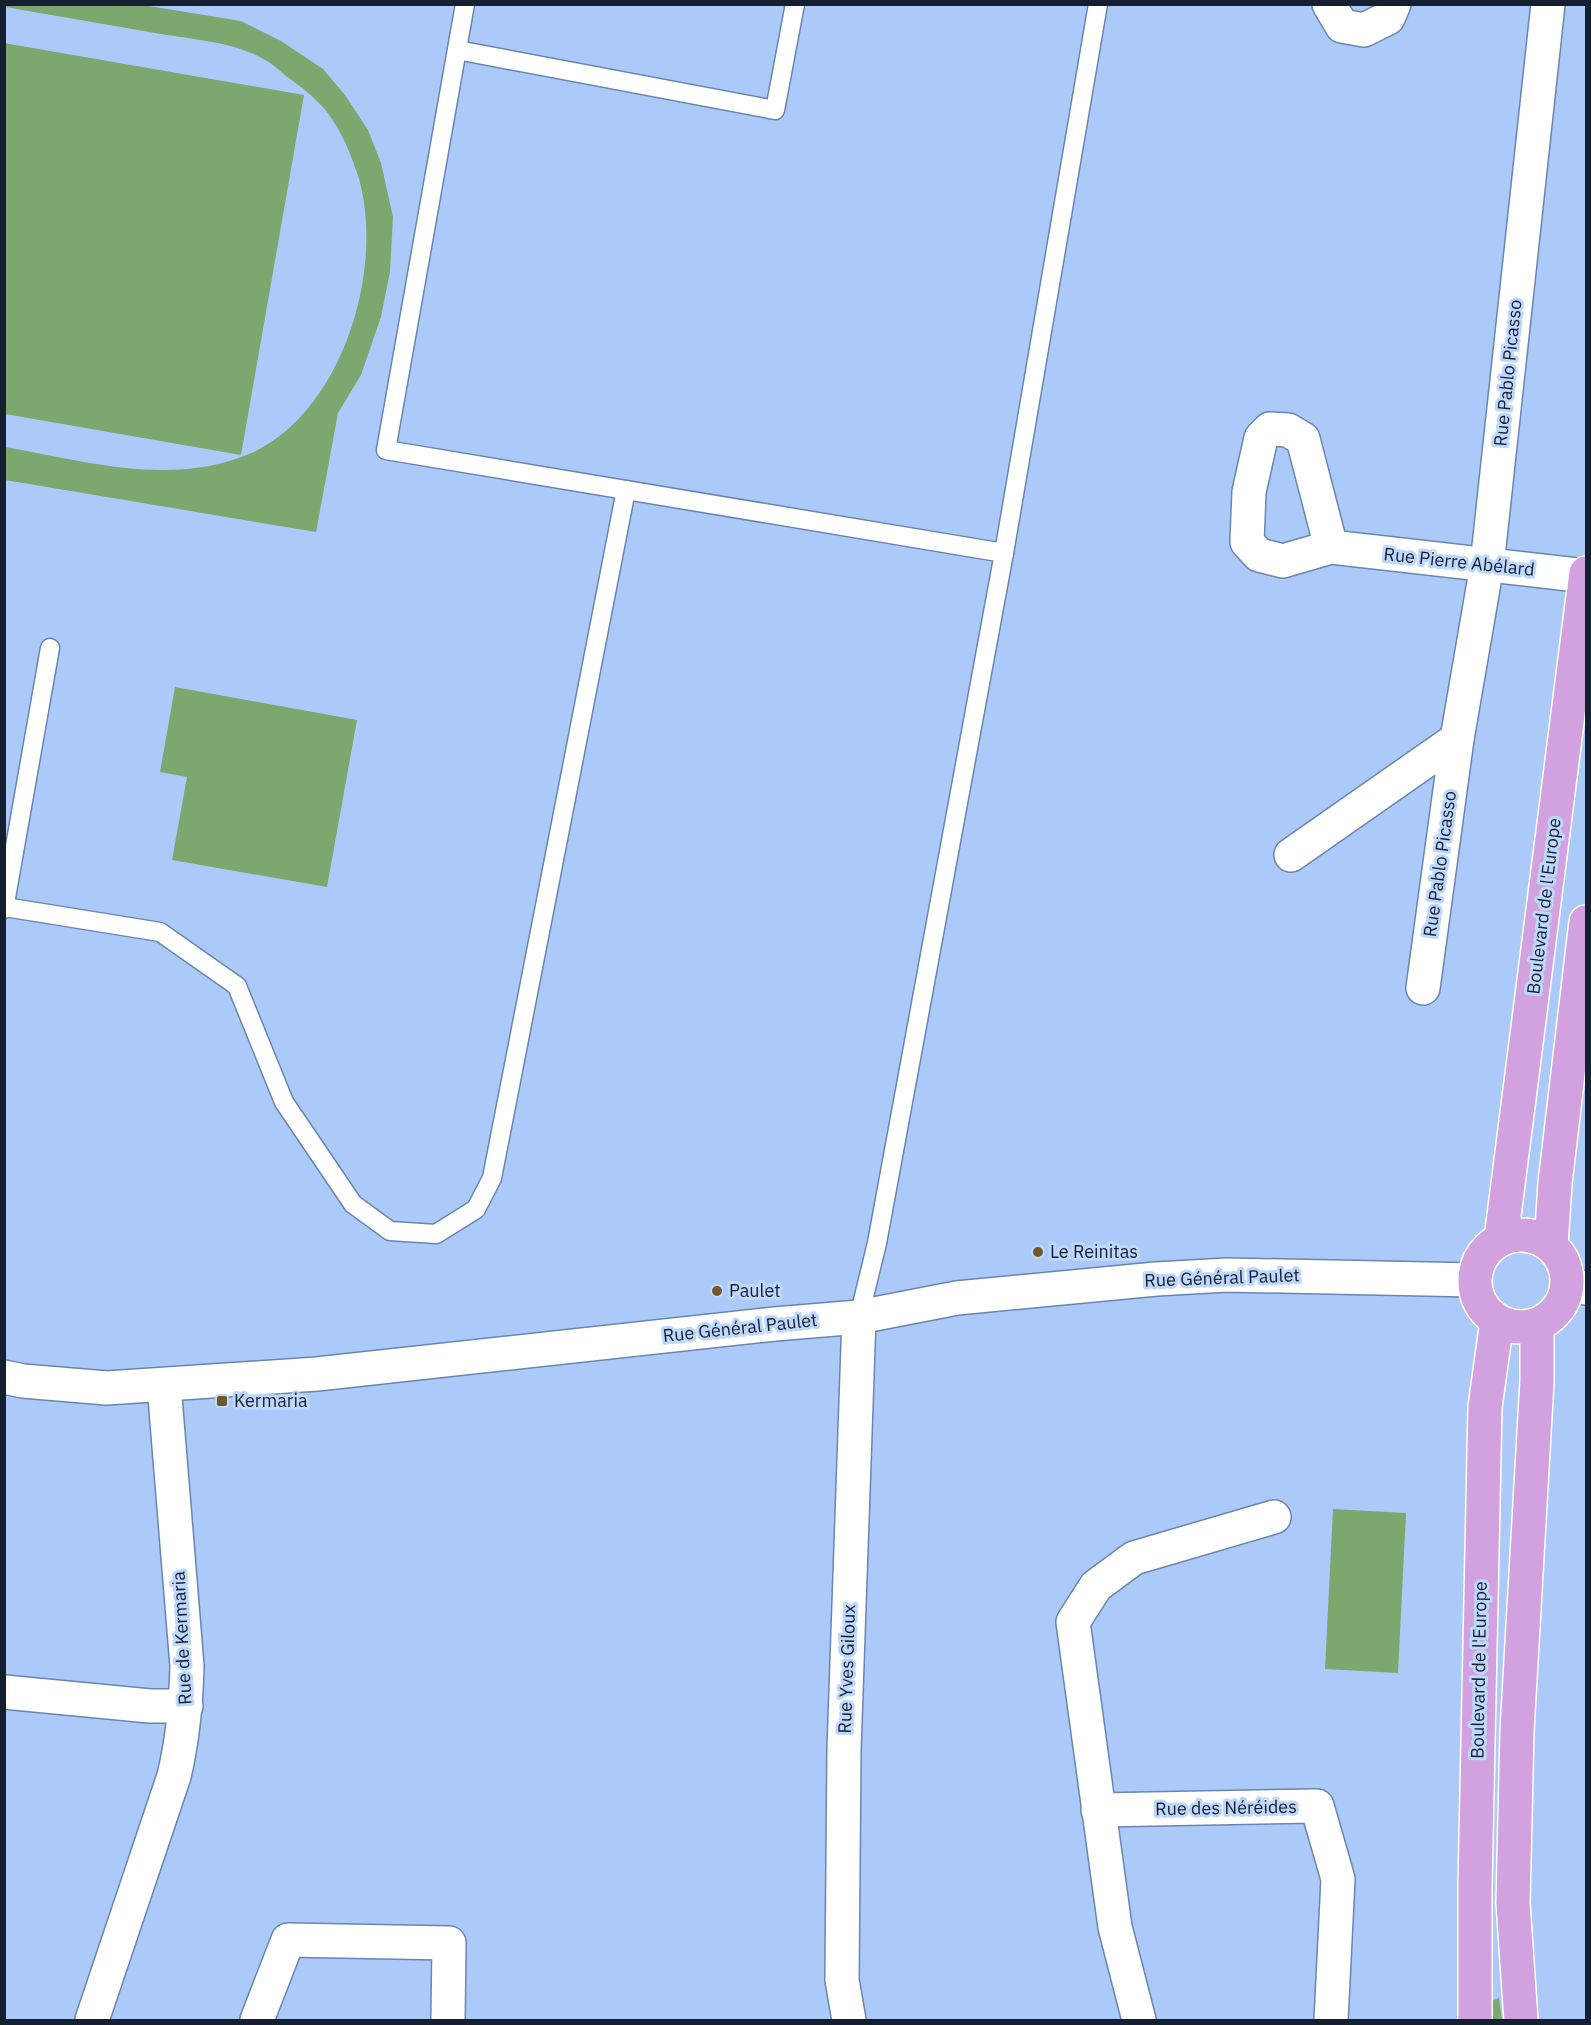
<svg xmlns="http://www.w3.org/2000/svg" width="1591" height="2025" font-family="'IBM Plex Sans',sans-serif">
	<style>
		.green { fill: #7ca870 }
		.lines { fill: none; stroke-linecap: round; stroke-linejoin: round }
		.lane-casing { stroke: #6985b1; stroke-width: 21 }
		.street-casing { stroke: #6985b1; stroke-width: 36 }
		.secondary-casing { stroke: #6985b1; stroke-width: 36 }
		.primary-casing { stroke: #fff; stroke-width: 36 }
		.lane { stroke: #fff; stroke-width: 18 }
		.street { stroke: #fff; stroke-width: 33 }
		.secondary { stroke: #fff; stroke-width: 33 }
		.primary { stroke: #d2a1df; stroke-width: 33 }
		.poi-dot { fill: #725729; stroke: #bed7fd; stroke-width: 2 }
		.labels { text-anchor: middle; stroke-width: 6; stroke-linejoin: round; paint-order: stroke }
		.street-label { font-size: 18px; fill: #141f30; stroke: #bed7fd }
		.poi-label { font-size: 18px; fill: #141f30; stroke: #bed7fd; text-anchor: start }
	</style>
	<rect width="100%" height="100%" fill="#accaf9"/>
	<g class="green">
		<path d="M 5,4 L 143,5 L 241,21 L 281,41 L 323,69 L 345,95 L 368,130 L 381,163 L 393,217 L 390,272 L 381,317 L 361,375 L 338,413 L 316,532 L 5,480 L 5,447 C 85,461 170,487 249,454 C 341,415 385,271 359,179 C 352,157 342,131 327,112 C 316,98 300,86 286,76 C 280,71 274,65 267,61 C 236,42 196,40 161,34 C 109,25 57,16 5,7 Z"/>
		<path d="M 4,43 L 304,95 L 241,455 L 5,414 Z"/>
		<path d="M 175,687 L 357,720 L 327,887 L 172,860 L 187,777 L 160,772 Z"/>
		<path d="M 1333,1509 L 1406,1513 L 1398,1673 L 1325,1669 Z"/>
		<path d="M 1499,1998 L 1502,2020 L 1487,2020 L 1487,2003 Z"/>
	</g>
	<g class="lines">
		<g class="lane-casing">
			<g id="lane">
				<path d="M 465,4 L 386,450 L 1004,553"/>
				<path d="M 457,50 L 775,110 L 795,4"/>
				<path d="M 5,907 L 160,932 L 237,986 L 284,1102 L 353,1204 L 390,1231 L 436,1234 L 476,1209 L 492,1178 L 626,490"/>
				<path d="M 4,909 L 50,648"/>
				<path d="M 859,1317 L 877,1243 L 1004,553 L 1098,4"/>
			</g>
		</g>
		<g class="street-casing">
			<g id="street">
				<path d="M 1329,4 L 1342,26 L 1364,30 L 1388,18 L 1394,4"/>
				<path d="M 1331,547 L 1303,439 L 1288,430 L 1270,429 L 1261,438 L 1249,492 L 1247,542 L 1259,555 L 1283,561 L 1331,547 L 1586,576"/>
				<path d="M 1291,855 L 1457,739"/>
				<path d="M 1423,988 L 1457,739 L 1487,565 L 1548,4"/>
				<path d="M 4,1692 L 150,1706 L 186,1706"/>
				<path d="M 1098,1810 L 1317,1806 L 1338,1879 L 1331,2020"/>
				<path d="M 92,2020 L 174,1776 C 183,1739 186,1704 187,1666 L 164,1385"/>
				<path d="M 257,2020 L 288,1940 L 449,1943 L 448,2020"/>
				<path d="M 849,2020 L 842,1980 L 844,1750 L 859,1317"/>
				<path d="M 1139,2020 L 1115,1927 L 1073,1622 L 1096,1586 L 1134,1558 L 1274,1517"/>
			</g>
		</g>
		<g class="secondary-casing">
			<g id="secondary">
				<path d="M 1568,1285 L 1586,1288"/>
				<path d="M 4,1377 L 23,1381 L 107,1388 L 317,1374 L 775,1324 L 859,1317 L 957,1298 L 1156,1279 L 1227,1275 L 1475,1280"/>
			</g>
		</g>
		<g class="primary-casing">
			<g id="primary">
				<circle cx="1521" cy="1281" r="46"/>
				<path d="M 1501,1239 L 1586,573"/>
				<path d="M 1551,1245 L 1555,1183 L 1586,922"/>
				<path d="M 1475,2020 L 1475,1887 L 1485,1407 L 1497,1321"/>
				<path d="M 1521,2020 L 1513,1903 L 1517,1731 L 1537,1381 L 1537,1325"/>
			</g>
		</g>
		<use href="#lane" class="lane"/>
		<use href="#street" class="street"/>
		<use href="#secondary" class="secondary"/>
		<use href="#primary" class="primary"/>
	</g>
	<g class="poi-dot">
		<circle cx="1038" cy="1252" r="6"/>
		<circle cx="717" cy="1291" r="6"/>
		<rect x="216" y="1395" width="12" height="12" rx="3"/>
	</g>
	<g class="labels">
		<g class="street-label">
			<text transform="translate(1508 373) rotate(-84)" y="6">Rue Pablo Picasso</text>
			<text transform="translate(1459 562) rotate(6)" y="6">Rue Pierre Abélard</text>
			<text transform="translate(1440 864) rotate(-82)" y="6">Rue Pablo Picasso</text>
			<text transform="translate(1544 906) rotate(-83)" y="6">Boulevard de l'Europe</text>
			<text transform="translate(1222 1278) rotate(-2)" y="6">Rue Général Paulet</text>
			<text transform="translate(740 1328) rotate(-6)" y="6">Rue Général Paulet</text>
			<text transform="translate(182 1638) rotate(-93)" y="6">Rue de Kermaria</text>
			<text transform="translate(847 1669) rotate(-88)" y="6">Rue Yves Giloux</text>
			<text transform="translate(1479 1670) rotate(-89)" y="6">Boulevard de l'Europe</text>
			<text transform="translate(1226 1808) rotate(-1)" y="6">Rue des Néréides</text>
		</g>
		<g class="poi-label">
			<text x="1050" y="1258">Le Reinitas</text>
			<text x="729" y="1297">Paulet</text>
			<text x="234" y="1407">Kermaria</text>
		</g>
	</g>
	<rect width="1591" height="2025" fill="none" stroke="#141f30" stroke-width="12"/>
</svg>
